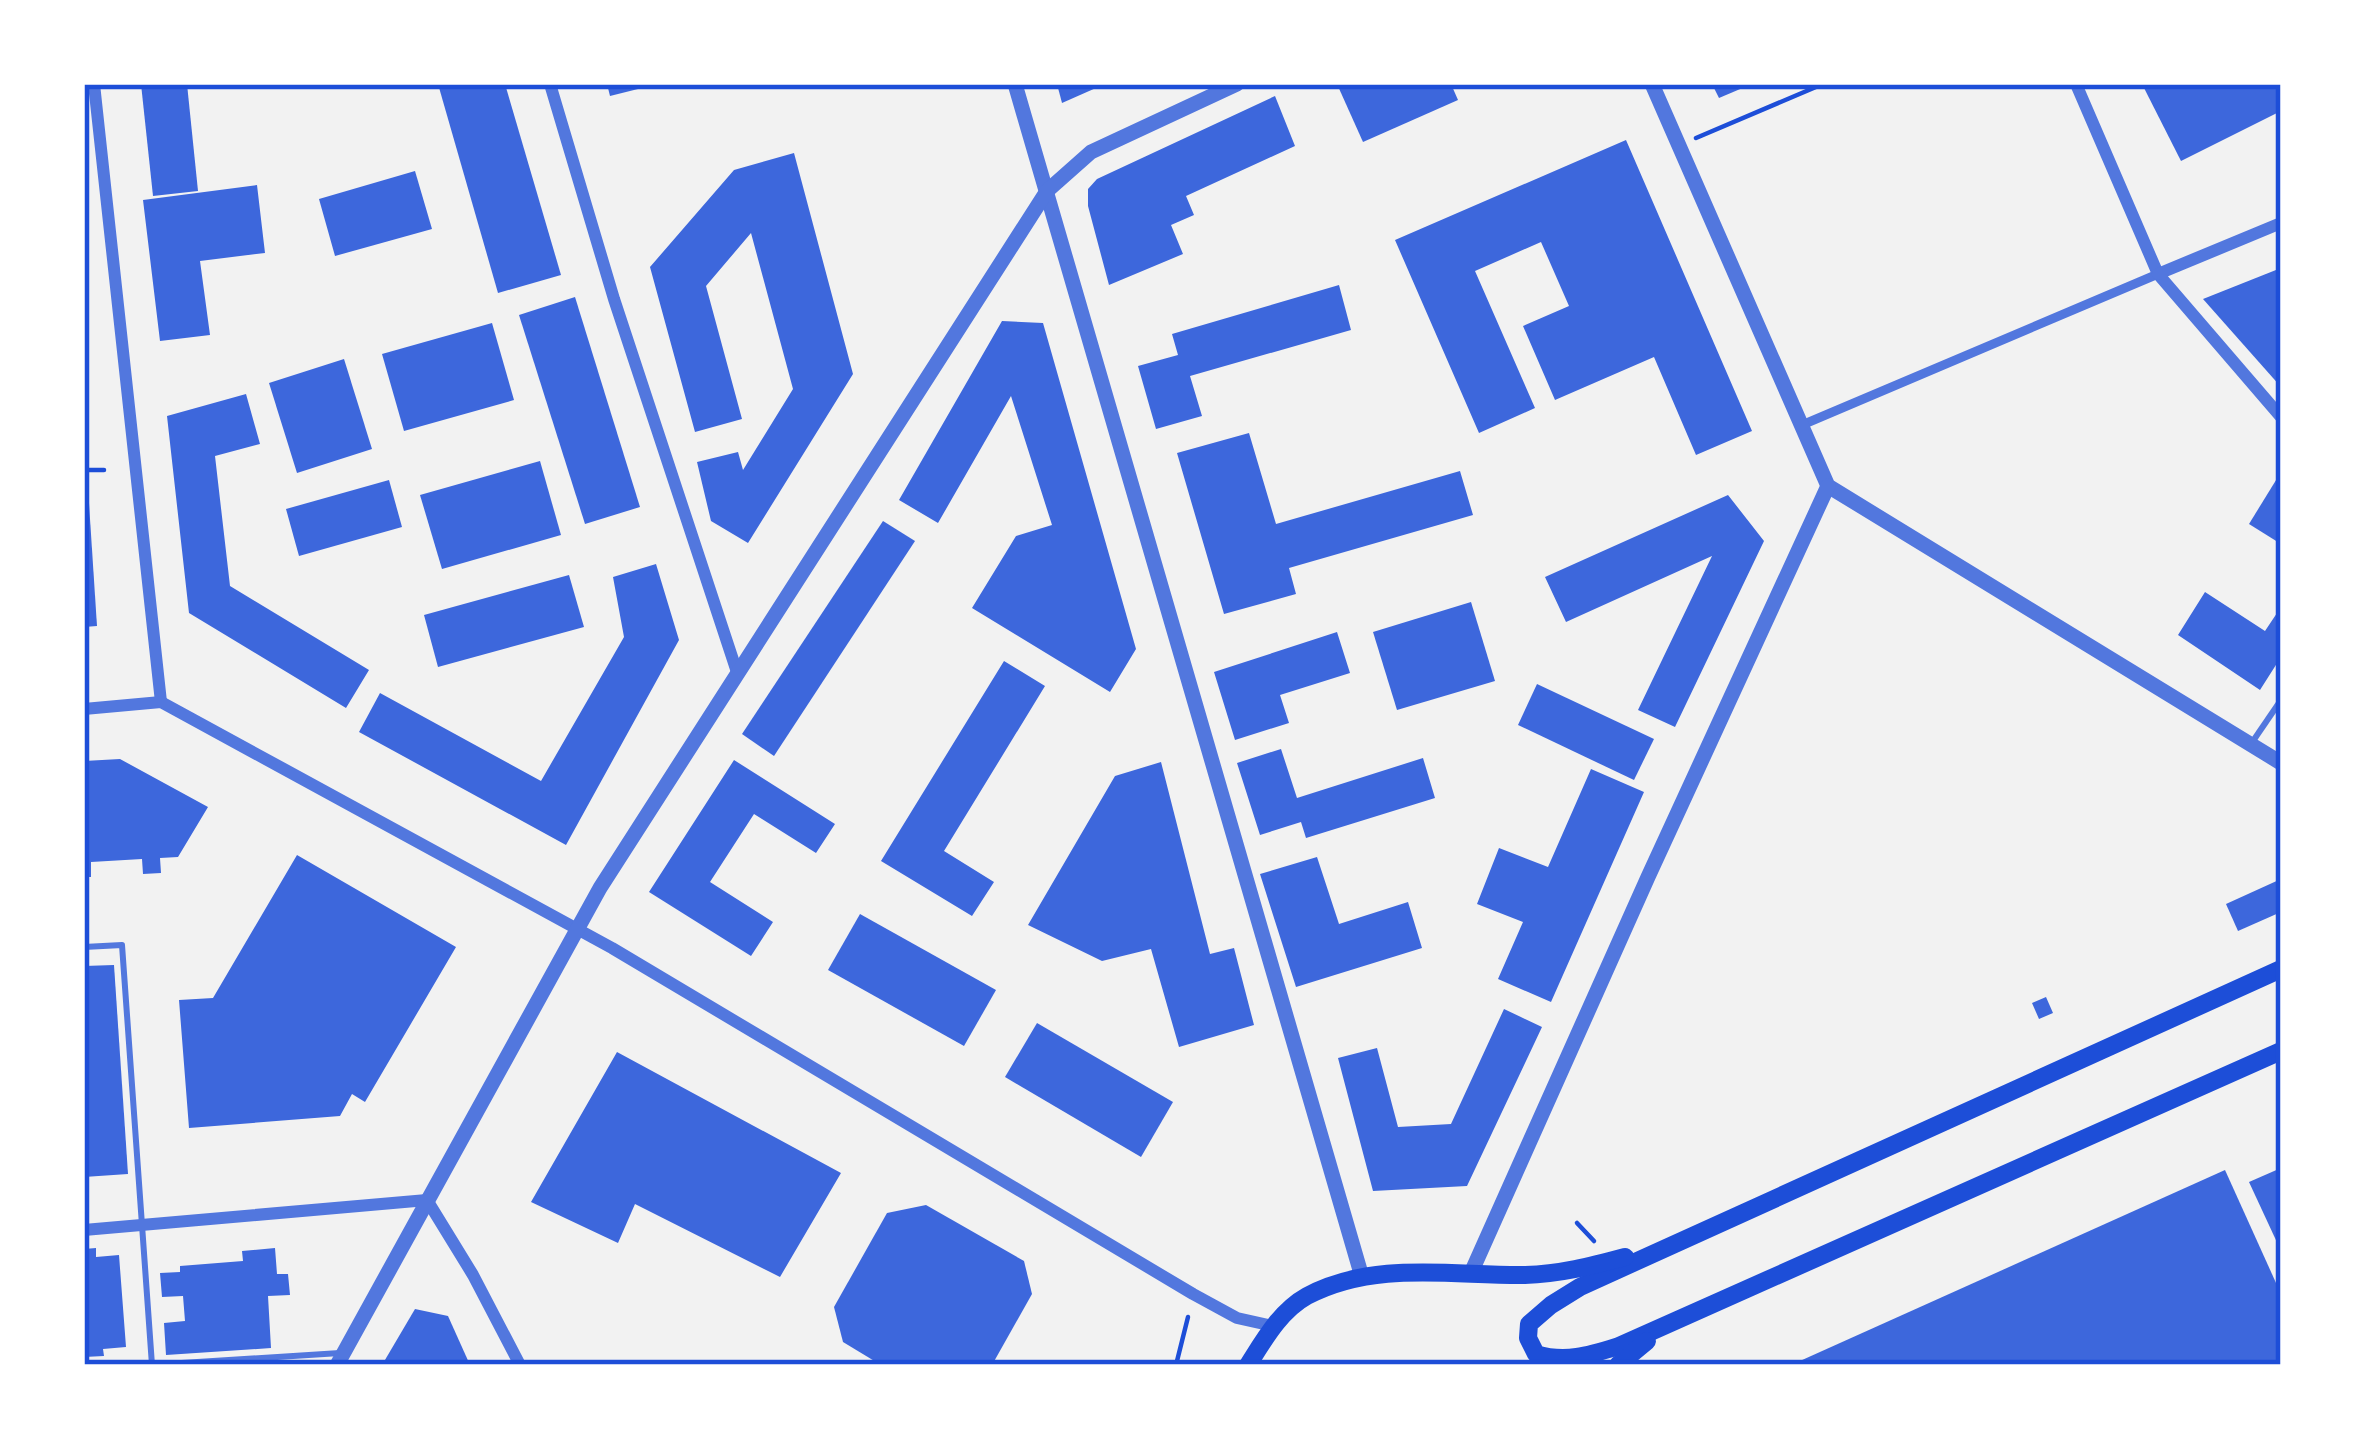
<svg xmlns="http://www.w3.org/2000/svg" width="2365" height="1449" font-family="Montserrat,sans-serif">
	<style>
		.building { fill: #3d67dc }
		.lines { fill: none; stroke-linecap: round; stroke-linejoin: round }
		.path { stroke: #1d4ed8; stroke-width: 4.5 }
		.service { stroke: #5277de; stroke-width: 6 }
		.pedestrian { stroke: #5277de; stroke-width: 9 }
		.minor { stroke: #5277de; stroke-width: 12 }
		.tertiary { stroke: #5277de; stroke-width: 15 }
		.primary { stroke: #1d4ed8; stroke-width: 18 }
		.neatline { fill: none; stroke: #1d4ed8; stroke-width: 4.5 }
	</style>
	<rect width="100%" height="100%" fill="#f2f2f2"/>
	<g class="building">
		<path d="M 141,84 L 187,84 L 198,191 L 153,196 Z"/>
		<path d="M 438,84 L 505,84 L 561,275 L 498,293 Z"/>
		<path d="M 607,84 L 650,84 L 650,86 L 610,96 Z"/>
		<path d="M 1057,84 L 1105,84 L 1062,103 Z"/>
		<path d="M 1337,84 L 1451,84 L 1458,100 L 1363,142 Z"/>
		<path d="M 1712,84 L 1752,84 L 1719,98 Z"/>
		<path d="M 2142,84 L 2281,84 L 2281,111 L 2181,161 Z"/>
		<path d="M 1275,96 L 1295,146 L 1186,196 L 1194,215 L 1171,225 L 1183,254 L 1109,285 L 1088,206 L 1088,189 L 1097,179 Z"/>
		<path d="M 1626,140 L 1752,431 L 1696,455 L 1654,357 L 1555,400 L 1523,326 L 1569,306 L 1541,242 L 1475,271 L 1535,408 L 1479,433 L 1395,240 Z"/>
		<path d="M 794,153 L 853,374 L 748,543 L 711,521 L 697,462 L 738,452 L 743,470 L 793,389 L 751,233 L 706,286 L 742,419 L 695,432 L 650,267 L 734,170 Z"/>
		<path d="M 415,171 L 432,229 L 335,256 L 319,199 Z"/>
		<path d="M 257,185 L 265,253 L 200,261 L 210,335 L 160,341 L 143,200 Z"/>
		<path d="M 2281,268 L 2281,387 L 2203,299 Z"/>
		<path d="M 1339,285 L 1351,330 L 1190,376 L 1202,416 L 1156,429 L 1138,366 L 1178,355 L 1172,334 Z"/>
		<path d="M 575,297 L 640,507 L 585,524 L 519,315 Z"/>
		<path d="M 1002,321 L 1043,323 L 1136,649 L 1110,692 L 972,608 L 1016,536 L 1052,525 L 1011,396 L 938,523 L 899,500 Z"/>
		<path d="M 492,323 L 514,400 L 404,431 L 382,354 Z"/>
		<path d="M 344,359 L 372,449 L 297,473 L 269,383 Z"/>
		<path d="M 246,394 L 260,444 L 215,456 L 230,586 L 369,670 L 346,708 L 189,613 L 167,416 Z"/>
		<path d="M 1249,433 L 1276,524 L 1460,471 L 1473,515 L 1289,568 L 1296,594 L 1224,614 L 1177,453 Z"/>
		<path d="M 540,461 L 561,535 L 442,569 L 420,495 Z"/>
		<path d="M 2281,472 L 2281,544 L 2249,524 Z"/>
		<path d="M 389,480 L 402,527 L 299,556 L 286,509 Z"/>
		<path d="M 84,488 L 88,488 L 97,626 L 84,627 Z"/>
		<path d="M 1728,495 L 1764,541 L 1675,727 L 1638,710 L 1712,556 L 1566,622 L 1545,577 Z"/>
		<path d="M 883,521 L 915,541 L 774,756 L 742,734 Z"/>
		<path d="M 656,564 L 679,640 L 566,845 L 359,732 L 380,693 L 541,781 L 624,637 L 613,577 Z"/>
		<path d="M 569,575 L 584,627 L 438,667 L 424,615 Z"/>
		<path d="M 2205,592 L 2265,631 L 2281,607 L 2281,657 L 2260,690 L 2178,635 Z"/>
		<path d="M 1471,602 L 1495,681 L 1397,710 L 1373,632 Z"/>
		<path d="M 1337,632 L 1350,673 L 1280,695 L 1289,723 L 1235,740 L 1214,672 Z"/>
		<path d="M 1004,661 L 1045,686 L 944,851 L 994,882 L 972,916 L 881,861 Z"/>
		<path d="M 1537,684 L 1654,739 L 1634,780 L 1518,725 Z"/>
		<path d="M 1281,749 L 1297,798 L 1423,758 L 1435,798 L 1306,838 L 1301,822 L 1260,835 L 1237,763 Z"/>
		<path d="M 120,759 L 208,807 L 178,857 L 160,858 L 161,873 L 143,874 L 142,859 L 91,862 L 91,877 L 84,877 L 84,761 Z"/>
		<path d="M 734,760 L 835,824 L 816,853 L 754,814 L 710,882 L 773,922 L 751,956 L 649,892 Z"/>
		<path d="M 1161,762 L 1210,954 L 1234,948 L 1254,1025 L 1179,1047 L 1151,949 L 1102,961 L 1028,925 L 1115,776 Z"/>
		<path d="M 1591,769 L 1644,792 L 1551,1002 L 1498,979 L 1523,922 L 1477,904 L 1499,848 L 1548,867 Z"/>
		<path d="M 297,855 L 456,947 L 365,1102 L 352,1094 L 340,1116 L 189,1128 L 179,1000 L 213,998 Z"/>
		<path d="M 1317,857 L 1339,924 L 1408,902 L 1422,948 L 1296,987 L 1260,874 Z"/>
		<path d="M 2281,879 L 2281,912 L 2238,931 L 2226,904 Z"/>
		<path d="M 860,914 L 996,990 L 964,1046 L 828,970 Z"/>
		<path d="M 114,965 L 128,1174 L 84,1177 L 84,966 Z"/>
		<path d="M 2046,997 L 2053,1013 L 2039,1019 L 2032,1003 Z"/>
		<path d="M 1504,1009 L 1542,1027 L 1467,1186 L 1373,1191 L 1338,1058 L 1377,1048 L 1398,1127 L 1451,1124 Z"/>
		<path d="M 1037,1023 L 1173,1102 L 1141,1157 L 1005,1077 Z"/>
		<path d="M 617,1052 L 841,1173 L 780,1277 L 635,1204 L 618,1243 L 531,1202 Z"/>
		<path d="M 2281,1168 L 2281,1251 L 2249,1182 Z"/>
		<path d="M 2225,1170 L 2281,1294 L 2281,1365 L 1791,1365 Z"/>
		<path d="M 926,1205 L 1024,1261 L 1032,1294 L 992,1365 L 881,1365 L 843,1342 L 834,1307 L 887,1213 Z"/>
		<path d="M 96,1248 L 96,1257 L 119,1255 L 126,1347 L 103,1349 L 104,1356 L 84,1357 L 84,1249 Z"/>
		<path d="M 275,1248 L 277,1274 L 288,1274 L 290,1295 L 268,1296 L 271,1348 L 166,1355 L 164,1323 L 185,1321 L 183,1296 L 162,1297 L 160,1273 L 180,1272 L 180,1266 L 243,1261 L 242,1251 Z"/>
		<path d="M 415,1309 L 448,1316 L 470,1365 L 382,1365 Z"/>
	</g>
	<g class="lines">
		<g class="path">
			<path d="M 1696,138 L 1823,84"/>
			<path d="M 84,470 L 104,470"/>
			<path d="M 1577,1223 L 1594,1241"/>
			<path d="M 1176,1365 L 1188,1317"/>
		</g>
		<g class="service">
			<path d="M 2253,741 L 2281,700"/>
			<path d="M 84,947 L 122,945 L 152,1365"/>
			<path d="M 150,1365 L 340,1353"/>
		</g>
		<path class="pedestrian" d="M 1802,425 L 2158,274"/>
		<g class="minor">
			<path d="M 94,84 L 161,702"/>
			<path d="M 550,84 L 614,299 L 737,672"/>
			<path d="M 2076,84 L 2158,274 L 2281,417"/>
			<path d="M 2158,274 L 2281,223"/>
			<path d="M 84,709 L 161,702 L 612,948 L 1193,1294 L 1237,1318 L 1273,1326"/>
			<path d="M 84,1230 L 427,1200 L 473,1275 L 520,1365"/>
		</g>
		<g class="tertiary">
			<path d="M 1015,84 L 1362,1277"/>
			<path d="M 1652,84 L 1828,486 L 2281,763"/>
			<path d="M 1471,1273 L 1648,877 L 1828,486"/>
			<path d="M 337,1365 L 600,888 L 1047,191 L 1091,152 L 1237,84"/>
		</g>
		<g class="primary">
			<path d="M 2281,969 L 1580,1287 L 1551,1305 L 1529,1324 L 1528,1338 L 1536,1354 C 1566,1363 1590,1355 1619,1346 L 2281,1051"/>
			<path d="M 1248,1365 C 1264,1340 1280,1311 1307,1296 C 1375,1260 1453,1276 1525,1275 C 1560,1274 1591,1266 1625,1257"/>
			<path d="M 1618,1365 L 1647,1341"/>
		</g>
	</g>
	<rect width="2365" height="1449" fill="none" stroke="#ffffff" stroke-width="174"/>
	<rect x="87" y="87" width="2191" height="1275" class="neatline"/>
</svg>
